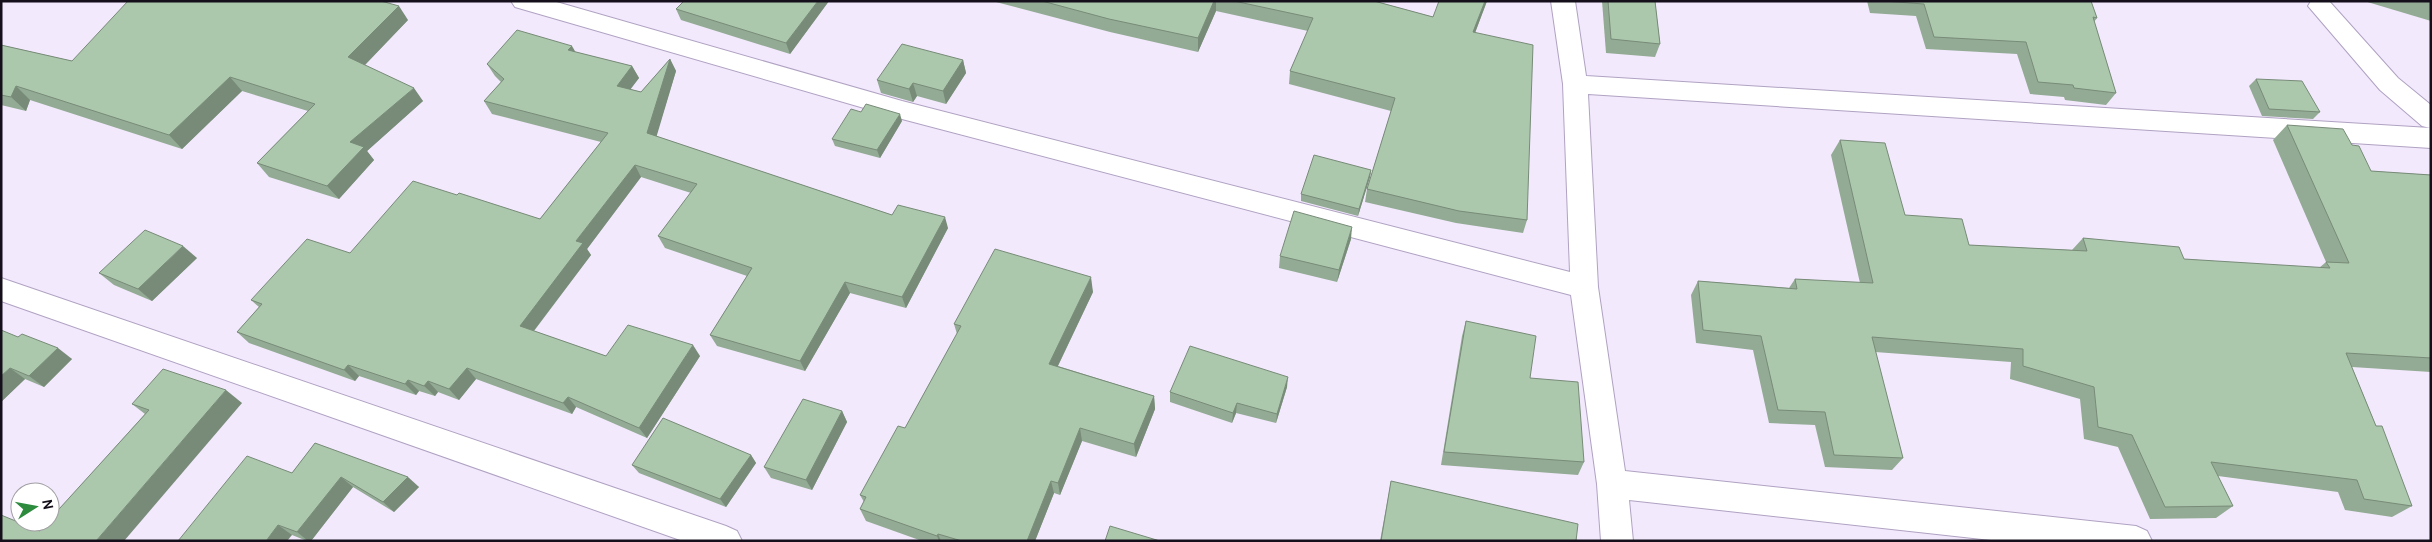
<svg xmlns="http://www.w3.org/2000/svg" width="2432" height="542" font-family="Cabin,sans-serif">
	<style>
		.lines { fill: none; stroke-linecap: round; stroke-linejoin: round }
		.minor-casing { stroke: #b0a2c2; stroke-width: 2 }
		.minor { fill: #fff; fill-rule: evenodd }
		.wall { fill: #93ab94 }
		.shaded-wall { fill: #788b78 }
		.building { fill: #abc7ac; stroke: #788b78 }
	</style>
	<rect width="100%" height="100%" fill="#f2e9fd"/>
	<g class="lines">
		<g class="minor-casing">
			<g id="minor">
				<path d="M 511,1 L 553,1 L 902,101 L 1570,272 L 1563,84 L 1551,1 L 1575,1 L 1586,76 L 2430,128 L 2422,126 L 2380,90 L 2308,6 L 2311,1 L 2329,1 L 2398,78 L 2431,105 L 2431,148 L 1588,94 L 1598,287 L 1625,471 L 2136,526 L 2147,531 L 2152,541 L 2000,541 L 1629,500 L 1633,541 L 1601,541 L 1597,484 L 1571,295 L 902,119 L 515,7 Z"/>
				<path d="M 1,278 L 726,526 L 737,531 L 742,541 L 683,541 L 1,301 Z"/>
			</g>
		</g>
		<use href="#minor" class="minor"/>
	</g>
	<g class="wall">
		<path d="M 684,1 L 829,1 L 790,54 L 681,20 L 676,9 Z"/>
		<path d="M 992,1 L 1374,1 L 1433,17 L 1487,1 L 1475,33 L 1527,220 L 1523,233 L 1456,223 L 1365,202 L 1367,189 L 1391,111 L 1289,84 L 1290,71 L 1308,31 L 1216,11 L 1198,52 L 1110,32 Z"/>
		<path d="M 1602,1 L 1655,1 L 1660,44 L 1655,57 L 1606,53 Z"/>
		<path d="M 1867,1 L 2091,1 L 2097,18 L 2094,22 L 2116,93 L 2106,105 L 2065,100 L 2064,97 L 2030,94 L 2017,54 L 1926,49 L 1916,16 L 1870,13 Z"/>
		<path d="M 2364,1 L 2431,1 L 2431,21 Z"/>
		<path d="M 408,20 L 365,65 L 423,101 L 367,151 L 374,160 L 339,199 L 269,177 L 257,163 L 308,111 L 242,91 L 182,149 L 30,100 L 26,111 L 1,105 L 1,45 L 72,61 Z"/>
		<path d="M 575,52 L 632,66 L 639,78 L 630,89 L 641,92 L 670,59 L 676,71 L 656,136 L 892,215 L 948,228 L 906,308 L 850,293 L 805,371 L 717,346 L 710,335 L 747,276 L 665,248 L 658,236 L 691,193 L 641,177 L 587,249 L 591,255 L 534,331 L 606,356 L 700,356 L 647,438 L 576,407 L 572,414 L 476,379 L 459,400 L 438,392 L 435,396 L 419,391 L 416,395 L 359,376 L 355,381 L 249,343 L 237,332 L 259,307 L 251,300 L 350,253 L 457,195 L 540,219 L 601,142 L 492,114 L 484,101 L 501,82 L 495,76 L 487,64 Z"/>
		<path d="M 963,60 L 966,73 L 946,104 L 917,96 L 913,102 L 881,93 L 877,80 Z"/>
		<path d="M 2256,79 L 2320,112 L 2313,119 L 2262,116 L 2249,86 Z"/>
		<path d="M 902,121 L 880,158 L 835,146 L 832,139 Z"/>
		<path d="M 2287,125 L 2352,145 L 2371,171 L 2431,175 L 2431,372 L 2352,367 L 2376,426 L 2412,506 L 2392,517 L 2345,510 L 2338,492 L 2218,476 L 2233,506 L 2216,518 L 2150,519 L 2118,447 L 2084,439 L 2080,399 L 2010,379 L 2011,362 L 1875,352 L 1903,458 L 1892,470 L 1825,467 L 1815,425 L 1769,423 L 1753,350 L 1696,343 L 1691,295 L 1698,281 L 1789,288 L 1795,279 L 1860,283 L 1831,155 L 1840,140 L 1905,215 L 1969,245 L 2072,250 L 2083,238 L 2184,259 L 2319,268 L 2326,262 L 2273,140 Z"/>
		<path d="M 1371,170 L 1370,177 L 1358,216 L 1301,201 L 1301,194 Z"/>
		<path d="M 1351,239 L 1337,282 L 1279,268 L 1280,256 Z"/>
		<path d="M 197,258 L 152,301 L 114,285 L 99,273 Z"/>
		<path d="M 1093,292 L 1058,366 L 1154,396 L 1155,409 L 1136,457 L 1082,441 L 1060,495 L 1054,493 L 1035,541 L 922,541 L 866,521 L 860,509 L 864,502 L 860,495 L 905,428 L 957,334 L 954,324 Z"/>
		<path d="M 1466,321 L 1530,378 L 1584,462 L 1578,475 L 1441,465 L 1462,336 Z"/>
		<path d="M 18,337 L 72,359 L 44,387 L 25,379 L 1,402 Z"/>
		<path d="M 1287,387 L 1276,423 L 1236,413 L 1232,423 L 1170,402 L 1170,392 Z"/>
		<path d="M 242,403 L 40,531 L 145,414 L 132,404 Z"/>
		<path d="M 842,411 L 847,422 L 812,490 L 771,478 L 764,467 Z"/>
		<path d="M 315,443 L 419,487 L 394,512 L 353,487 L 311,541 L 307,541 L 292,535 L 178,541 L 292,473 Z"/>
		<path d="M 751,455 L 756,463 L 726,507 L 639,473 L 632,465 Z"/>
		<path d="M 1391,481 L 1576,541 L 1380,541 Z"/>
	</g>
	<g class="shaded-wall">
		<path d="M 818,1 L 829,1 L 790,54 L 786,43 Z"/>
		<path d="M 1214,1 L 1216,1 L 1216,11 L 1198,52 L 1198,38 Z"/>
		<path d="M 1485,1 L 1487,1 L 1470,46 L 1473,32 Z"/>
		<path d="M 399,6 L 408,20 L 359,71 L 348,57 Z"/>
		<path d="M 572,46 L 579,58 L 568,50 Z"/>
		<path d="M 670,59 L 676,71 L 654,145 L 647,133 Z"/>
		<path d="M 963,60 L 966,73 L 946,104 L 943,91 Z"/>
		<path d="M 632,66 L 639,78 L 624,98 L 617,86 Z"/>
		<path d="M 230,77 L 242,91 L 182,149 L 169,135 Z"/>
		<path d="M 913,83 L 917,96 L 913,102 L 909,89 Z"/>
		<path d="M 16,86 L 30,100 L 26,111 L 11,97 Z"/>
		<path d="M 414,88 L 423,101 L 367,151 L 374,160 L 339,199 L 327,186 L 350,142 Z"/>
		<path d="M 900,114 L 902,121 L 880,158 L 877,150 Z"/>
		<path d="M 635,165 L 641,177 L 587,249 L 591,255 L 529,337 L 520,326 L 576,241 Z"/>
		<path d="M 1371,170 L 1370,177 L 1358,216 L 1359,209 Z"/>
		<path d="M 945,217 L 948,228 L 906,308 L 902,297 Z"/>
		<path d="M 1352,227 L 1351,239 L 1337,282 L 1339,270 Z"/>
		<path d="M 183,246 L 197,258 L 152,301 L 138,289 Z"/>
		<path d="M 1091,277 L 1093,292 L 1052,378 L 1049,364 Z"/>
		<path d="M 845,282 L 850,293 L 805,371 L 800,361 Z"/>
		<path d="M 693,345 L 700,356 L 647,438 L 639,428 Z"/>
		<path d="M 58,348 L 72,359 L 44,387 L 29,376 Z"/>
		<path d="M 348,365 L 359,376 L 355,381 L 344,370 Z"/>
		<path d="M 10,368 L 25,379 L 1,402 L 1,376 Z"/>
		<path d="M 467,368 L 476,379 L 459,400 L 449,389 Z"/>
		<path d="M 1288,377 L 1287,387 L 1276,423 L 1277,414 Z"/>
		<path d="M 408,380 L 419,391 L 416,395 L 405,384 Z"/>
		<path d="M 428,381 L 438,392 L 435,396 L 424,386 Z"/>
		<path d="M 226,390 L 242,403 L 124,541 L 96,541 Z"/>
		<path d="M 1154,396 L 1155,409 L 1136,457 L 1134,444 Z"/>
		<path d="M 568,397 L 576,407 L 572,414 L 563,403 Z"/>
		<path d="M 1237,403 L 1236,413 L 1232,423 L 1233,413 Z"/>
		<path d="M 842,411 L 847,422 L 812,490 L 806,480 Z"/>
		<path d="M 1080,428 L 1082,441 L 1060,495 L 1058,483 Z"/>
		<path d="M 751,455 L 756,463 L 726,507 L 720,499 Z"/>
		<path d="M 341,477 L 353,487 L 311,541 L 308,541 L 297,532 Z"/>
		<path d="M 408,477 L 419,487 L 394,512 L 383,502 Z"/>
		<path d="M 1051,481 L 1054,493 L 1035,541 L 1027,541 Z"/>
		<path d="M 278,525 L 292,535 L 287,541 L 266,541 Z"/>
		<path d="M 938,534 L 941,541 L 939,541 L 937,536 Z"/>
	</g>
	<g class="building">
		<path d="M 128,1 L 381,1 L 399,6 L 348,57 L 414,88 L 350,142 L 364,147 L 327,186 L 257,163 L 315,104 L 230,77 L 169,135 L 16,86 L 11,97 L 1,95 L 1,45 L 72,61 Z"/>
		<path d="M 684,1 L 818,1 L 786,43 L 676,9 Z"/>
		<path d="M 1042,1 L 1214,1 L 1198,38 L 1109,19 Z"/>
		<path d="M 1234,1 L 1374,1 L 1433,17 L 1439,1 L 1485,1 L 1473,32 L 1533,45 L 1527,220 L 1459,211 L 1367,189 L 1395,98 L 1290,71 L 1313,18 Z"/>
		<path d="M 1608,1 L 1655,1 L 1660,44 L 1611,39 Z"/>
		<path d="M 1883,1 L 2091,1 L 2097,18 L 2093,17 L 2116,93 L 2074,88 L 2073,85 L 2038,82 L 2026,42 L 1934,37 L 1924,4 Z"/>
		<path d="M 517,30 L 572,46 L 568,50 L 632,66 L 617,86 L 641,92 L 670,59 L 647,133 L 892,215 L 898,205 L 945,217 L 902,297 L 845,282 L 800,361 L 710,335 L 752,268 L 658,236 L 697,184 L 635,165 L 576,241 L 583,243 L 520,326 L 606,356 L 628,325 L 693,345 L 639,428 L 568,397 L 563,403 L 467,368 L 449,389 L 428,381 L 424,386 L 408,380 L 405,384 L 348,365 L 344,370 L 237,332 L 262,304 L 251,300 L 307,239 L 350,253 L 413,181 L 457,195 L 459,193 L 540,219 L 608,133 L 484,101 L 504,79 L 487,64 Z"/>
		<path d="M 902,44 L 963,60 L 943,91 L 913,83 L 909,89 L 877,80 Z"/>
		<path d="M 2256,79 L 2302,81 L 2320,112 L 2269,109 Z"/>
		<path d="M 866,104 L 900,114 L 877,150 L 832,139 L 851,109 L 861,112 Z"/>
		<path d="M 2287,125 L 2343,129 L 2352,145 L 2359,146 L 2371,171 L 2431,175 L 2431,358 L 2346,353 L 2376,426 L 2382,426 L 2412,506 L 2364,499 L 2357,480 L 2211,462 L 2233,506 L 2165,507 L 2132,435 L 2098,427 L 2094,387 L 2023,366 L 2023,349 L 1872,337 L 1903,458 L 1834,455 L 1825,412 L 1778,410 L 1761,336 L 1703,330 L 1698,281 L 1797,289 L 1795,279 L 1873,283 L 1840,140 L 1885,143 L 1905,215 L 1962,219 L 1969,245 L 2087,251 L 2083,238 L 2179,247 L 2184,259 L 2330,268 L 2326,262 L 2349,263 Z"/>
		<path d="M 1314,155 L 1371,170 L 1359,209 L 1301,194 Z"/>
		<path d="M 1294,211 L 1352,227 L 1339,270 L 1280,256 Z"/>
		<path d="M 145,230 L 183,246 L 138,289 L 99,273 Z"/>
		<path d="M 995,249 L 1091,277 L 1049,364 L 1154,396 L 1134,444 L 1080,428 L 1058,483 L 1051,481 L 1027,541 L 962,541 L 938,534 L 937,536 L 860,509 L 866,497 L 860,495 L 898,426 L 905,428 L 961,326 L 954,324 Z"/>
		<path d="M 1466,321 L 1536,336 L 1530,378 L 1578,382 L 1584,462 L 1444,452 Z"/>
		<path d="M 1,330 L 18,337 L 22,334 L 58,348 L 29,376 L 10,368 L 1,376 Z"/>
		<path d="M 1190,346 L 1288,377 L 1277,414 L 1237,403 L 1233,413 L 1170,392 Z"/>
		<path d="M 163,369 L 226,390 L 96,541 L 1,541 L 1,515 L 40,531 L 47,522 L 50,522 L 50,519 L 149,410 L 132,404 Z"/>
		<path d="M 803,399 L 842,411 L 806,480 L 764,467 Z"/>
		<path d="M 663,418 L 751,455 L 720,499 L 632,465 Z"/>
		<path d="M 315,443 L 408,477 L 383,502 L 341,477 L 297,532 L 278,525 L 266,541 L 178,541 L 247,456 L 292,473 Z"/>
		<path d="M 1391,481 L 1578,524 L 1576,541 L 1381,541 Z"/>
		<path d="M 1110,526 L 1160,541 L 1105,541 Z"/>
	</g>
	<rect width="2432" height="542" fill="none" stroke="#140f1a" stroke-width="5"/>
	<g transform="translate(35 507) rotate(79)"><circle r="24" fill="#ffffff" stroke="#a19fa3"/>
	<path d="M0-4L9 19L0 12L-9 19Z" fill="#2d8b3e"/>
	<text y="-8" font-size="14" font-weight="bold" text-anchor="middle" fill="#140f1a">N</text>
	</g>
</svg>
